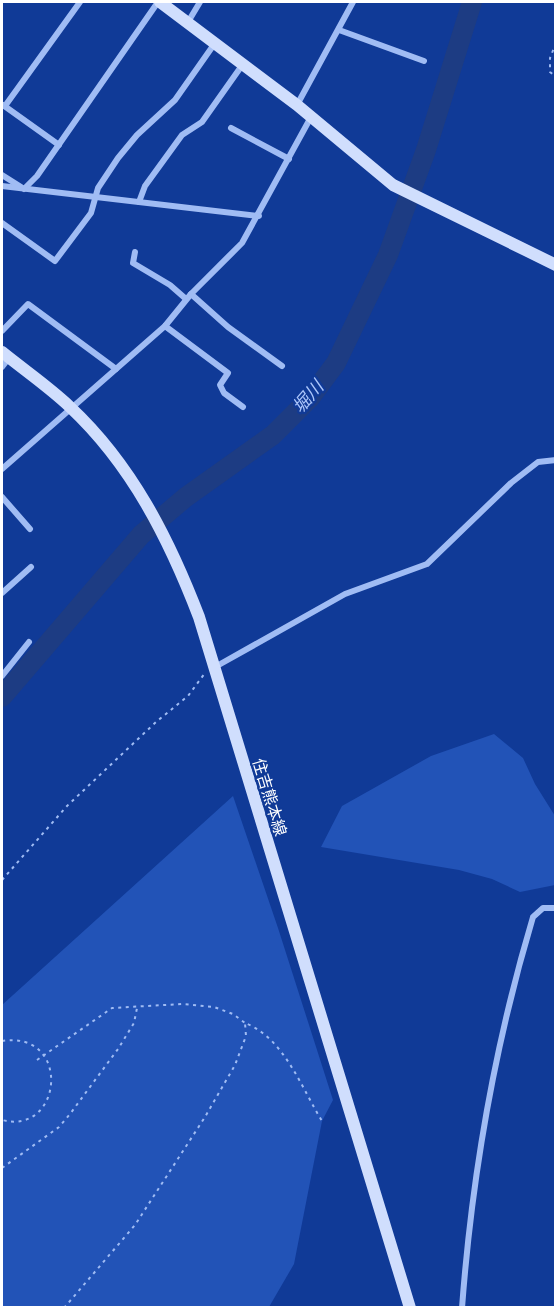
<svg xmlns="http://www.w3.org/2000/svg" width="557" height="1309" font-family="Jost,'Noto Sans JP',sans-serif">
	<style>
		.green { fill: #2253b7 }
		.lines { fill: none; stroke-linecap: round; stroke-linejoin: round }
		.river { stroke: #1d3c83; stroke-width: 20 }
		.path { stroke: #a0bcf4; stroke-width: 2; stroke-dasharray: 3 4.5; stroke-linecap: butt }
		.street { stroke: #a0bcf4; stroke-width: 6 }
		.secondary { stroke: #d0defd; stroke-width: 12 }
		.labels { text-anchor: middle; stroke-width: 4.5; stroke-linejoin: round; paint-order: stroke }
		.street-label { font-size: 16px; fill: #fff; stroke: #103a97 }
		.water-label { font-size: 18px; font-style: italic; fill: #acc6fb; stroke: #103a97 }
	</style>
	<rect width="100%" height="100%" fill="#103a97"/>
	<g class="green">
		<path d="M 494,734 L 523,758 L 535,784 L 555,816 L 555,885 L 520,892 L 492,879 L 459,870 L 321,847 L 342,806 L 431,756 Z"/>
		<path d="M 233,796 L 278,928 L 333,1100 L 322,1121 L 294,1264 L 269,1307 L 2,1307 L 2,1005 Z"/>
	</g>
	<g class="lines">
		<path class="river" d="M 2,697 L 141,535 L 186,497 L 273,435 L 310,398 L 336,363 L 388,255 L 426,150 L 472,2"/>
		<g class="path">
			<path d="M 556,43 L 550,58 L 550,72 L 556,77"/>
			<path d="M 2,880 L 67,806 L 156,722 L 188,696 L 205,673"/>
			<path d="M 2,1041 C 72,1030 63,1136 2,1120"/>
			<path d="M 37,1060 L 112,1008 L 182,1004 L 214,1007 L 233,1014 L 245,1023"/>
			<path d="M 2,1168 L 59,1127 L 70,1114 L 118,1049 L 134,1023 L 137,1008"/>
			<path d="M 64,1308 L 135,1225 L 205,1117 L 235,1065 L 246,1036 L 245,1023 C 284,1038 301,1087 322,1121"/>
		</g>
		<g class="street">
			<path d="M 188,22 L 200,2"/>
			<path d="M 339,30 L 424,61"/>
			<path d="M 3,105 L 59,145"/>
			<path d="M 297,105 L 353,2"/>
			<path d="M 5,106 L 80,2"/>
			<path d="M 231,128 L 289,159"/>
			<path d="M 2,175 L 21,187"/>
			<path d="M 2,186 L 259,216"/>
			<path d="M 24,189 L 37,176 L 158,2"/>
			<path d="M 139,202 L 145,186 L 182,135 L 202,122 L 243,64"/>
			<path d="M 2,223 L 55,261 L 91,213 L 98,188 L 118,158 L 137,135 L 175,100 L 215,43"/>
			<path d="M 135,252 L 133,263 L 170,285 L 186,299"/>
			<path d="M 191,294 L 228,327 L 282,366"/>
			<path d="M 165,326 L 228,373 L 220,385 L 224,393 L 243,407"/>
			<path d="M 2,331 L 28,304 L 116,369"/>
			<path d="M 2,367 L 9,358"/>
			<path d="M 2,469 L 165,326 L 191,294 L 242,243 L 311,117"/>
			<path d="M 2,497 L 30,529"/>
			<path d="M 2,593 L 31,567"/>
			<path d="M 215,667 L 345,594 L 427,564 L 511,483 L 538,462 L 556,460"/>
			<path d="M 2,676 L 29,642"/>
			<path d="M 462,1308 C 472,1174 495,1044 533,917 L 543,908 L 556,908"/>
		</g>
		<g class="secondary">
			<path d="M 160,2 L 297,105 L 393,185 L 556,265"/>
			<path d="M 2,352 C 24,370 49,387 70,407 C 132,465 169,539 199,617 L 410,1308"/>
		</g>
	</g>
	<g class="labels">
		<g class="street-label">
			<text transform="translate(270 797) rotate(73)" y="6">住吉熊本線</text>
		</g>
		<g class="water-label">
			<text transform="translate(308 397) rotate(-49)" y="6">堀川</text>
		</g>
	</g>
	<rect width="557" height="1309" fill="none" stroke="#ffffff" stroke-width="6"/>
</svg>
